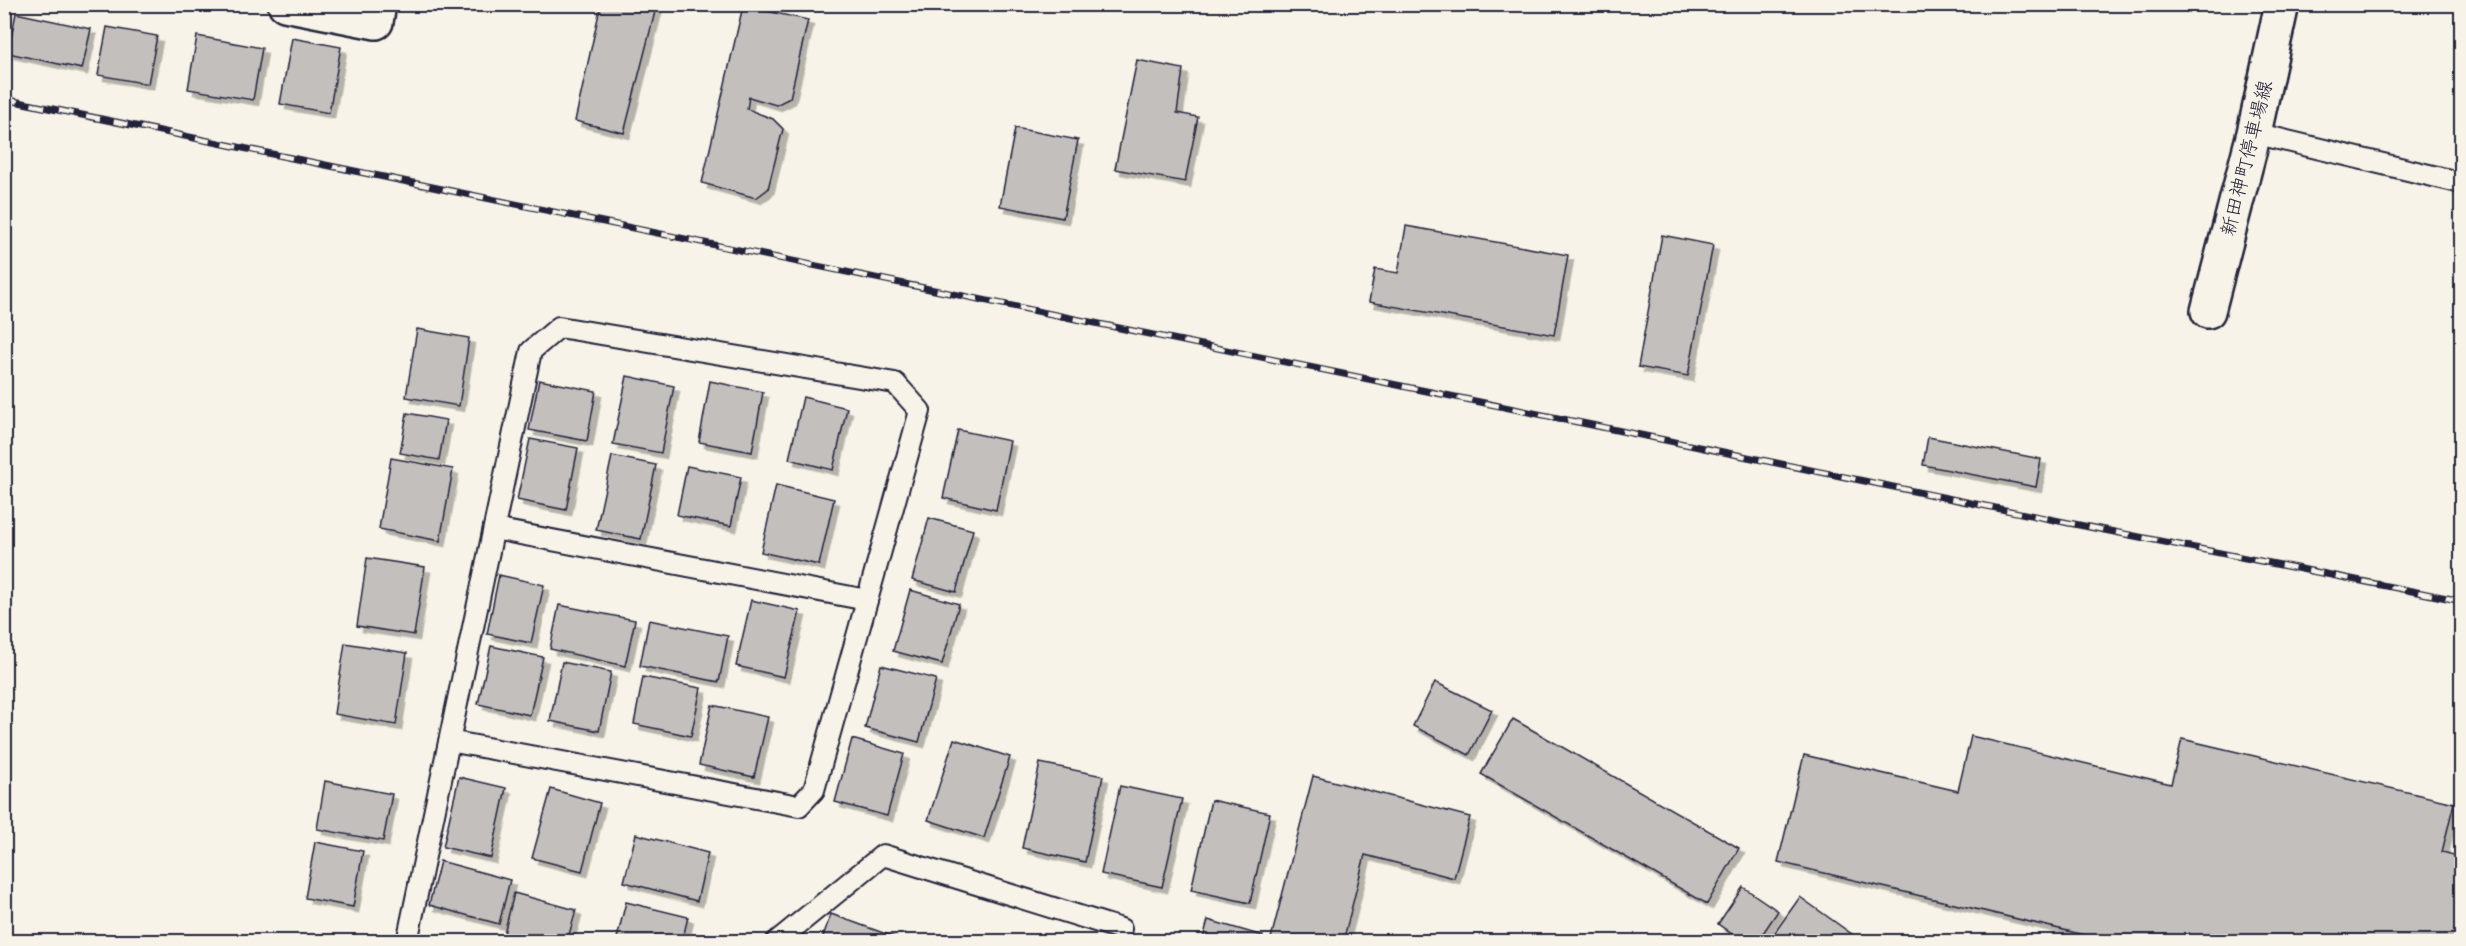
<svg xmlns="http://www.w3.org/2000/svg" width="2466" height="946" font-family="Sriracha,'Klee One',sans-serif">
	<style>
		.building { fill: #c2bfbd; stroke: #22223b; stroke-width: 1.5; filter: url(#shadow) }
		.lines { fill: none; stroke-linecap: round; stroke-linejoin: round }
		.service-casing { stroke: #22223b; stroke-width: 24 }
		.minor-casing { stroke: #22223b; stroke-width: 38 }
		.secondary-casing { stroke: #22223b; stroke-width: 38 }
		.service { stroke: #f7f3e8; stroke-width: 20 }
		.minor { stroke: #f7f3e8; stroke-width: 33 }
		.secondary { stroke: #f7f3e8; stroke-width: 33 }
		.rail-casing { stroke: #22223b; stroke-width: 7 }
		.rail { stroke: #f7f3e8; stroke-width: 4.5; stroke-dasharray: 14; stroke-linecap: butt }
		.labels { text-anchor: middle; stroke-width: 4.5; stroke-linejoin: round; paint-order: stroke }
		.street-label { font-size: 20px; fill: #22223b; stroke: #f7f3e8 }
	</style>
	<defs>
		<filter id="shadow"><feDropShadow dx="5.5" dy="5.5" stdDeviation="0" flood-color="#0004"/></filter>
	</defs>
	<rect width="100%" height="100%" fill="#f7f3e8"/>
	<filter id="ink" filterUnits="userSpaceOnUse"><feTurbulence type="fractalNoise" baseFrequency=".0167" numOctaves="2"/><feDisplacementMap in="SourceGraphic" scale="12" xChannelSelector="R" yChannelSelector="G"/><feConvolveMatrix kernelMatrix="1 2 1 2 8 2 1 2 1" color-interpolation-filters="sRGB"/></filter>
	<g filter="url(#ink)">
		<g class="building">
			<path d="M 601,4 L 657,4 L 624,133 L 575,121 Z"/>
			<path d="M 743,6 L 808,20 L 790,98 L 776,105 L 749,97 L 747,109 L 773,119 L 783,129 L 768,189 L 756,198 L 702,183 Z"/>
			<path d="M 16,13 L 91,29 L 82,69 L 8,53 Z"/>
			<path d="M 107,27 L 157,36 L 148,84 L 98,75 Z"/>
			<path d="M 197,36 L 262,48 L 253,100 L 188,89 Z"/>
			<path d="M 292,38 L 341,47 L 329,113 L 280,104 Z"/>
			<path d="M 1137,60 L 1183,69 L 1177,113 L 1198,117 L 1185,182 L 1115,169 Z"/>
			<path d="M 1015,128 L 1078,140 L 1063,218 L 1000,206 Z"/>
			<path d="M 1406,226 L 1568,255 L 1554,335 L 1369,302 L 1375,269 L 1398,273 Z"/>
			<path d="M 1662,235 L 1713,245 L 1688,376 L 1638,367 Z"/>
			<path d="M 417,329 L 469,338 L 459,406 L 406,397 Z"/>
			<path d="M 627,376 L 674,386 L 661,453 L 613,444 Z"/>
			<path d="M 539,380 L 596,391 L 587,441 L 529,430 Z"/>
			<path d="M 710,381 L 763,392 L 752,452 L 699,442 Z"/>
			<path d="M 803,397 L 847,408 L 833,470 L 789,459 Z"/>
			<path d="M 407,413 L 446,420 L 439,460 L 400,453 Z"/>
			<path d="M 958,430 L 1010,441 L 996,510 L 943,498 Z"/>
			<path d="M 1928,437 L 2041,459 L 2036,487 L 1923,465 Z"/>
			<path d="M 530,439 L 578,448 L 566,510 L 517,500 Z"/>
			<path d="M 612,456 L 656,465 L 641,539 L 596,530 Z"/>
			<path d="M 391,458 L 453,469 L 440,541 L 379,529 Z"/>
			<path d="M 687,466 L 741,477 L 731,526 L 677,515 Z"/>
			<path d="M 776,485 L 834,499 L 819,565 L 761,552 Z"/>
			<path d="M 929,518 L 973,530 L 956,592 L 912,580 Z"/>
			<path d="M 367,558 L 425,567 L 414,635 L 357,626 Z"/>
			<path d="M 499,575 L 544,585 L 531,643 L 487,634 Z"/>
			<path d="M 910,590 L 959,604 L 942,664 L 893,651 Z"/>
			<path d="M 751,600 L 800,611 L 784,677 L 736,666 Z"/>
			<path d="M 559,605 L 635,620 L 625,666 L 550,649 Z"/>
			<path d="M 649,620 L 728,636 L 719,682 L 640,666 Z"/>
			<path d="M 345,643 L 407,653 L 396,725 L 334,714 Z"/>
			<path d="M 491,646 L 543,657 L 530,715 L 478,704 Z"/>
			<path d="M 562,662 L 611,672 L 599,731 L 550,721 Z"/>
			<path d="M 881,665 L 936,679 L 919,742 L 865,728 Z"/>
			<path d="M 643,677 L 701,688 L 691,736 L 634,724 Z"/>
			<path d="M 1435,682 L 1492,710 L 1469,755 L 1413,726 Z"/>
			<path d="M 712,705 L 768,717 L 754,777 L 699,765 Z"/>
			<path d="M 1513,719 L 1739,848 L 1707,904 L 1481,774 Z"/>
			<path d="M 1971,736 L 2171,784 L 2182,739 L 2454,803 L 2442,852 L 2462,857 L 2462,942 L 2114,942 L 1778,862 L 1804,755 L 1958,791 Z"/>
			<path d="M 852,739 L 904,754 L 887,816 L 835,802 Z"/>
			<path d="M 954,739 L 1010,757 L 984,838 L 928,820 Z"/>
			<path d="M 1040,763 L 1103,776 L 1085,862 L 1022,848 Z"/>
			<path d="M 1313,776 L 1470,817 L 1454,878 L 1365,855 L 1343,942 L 1270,942 Z"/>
			<path d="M 459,777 L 506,788 L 491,858 L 443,847 Z"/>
			<path d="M 325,781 L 392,794 L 383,841 L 317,829 Z"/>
			<path d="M 1120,786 L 1182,799 L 1162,887 L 1101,874 Z"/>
			<path d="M 551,789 L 600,803 L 582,871 L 532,858 Z"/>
			<path d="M 1211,800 L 1270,813 L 1250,903 L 1191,890 Z"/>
			<path d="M 636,834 L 708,853 L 697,901 L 624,882 Z"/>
			<path d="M 315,842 L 363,851 L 353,907 L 305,898 Z"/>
			<path d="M 440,861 L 510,880 L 499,924 L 429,905 Z"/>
			<path d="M 1743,887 L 1778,911 L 1757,942 L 1743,942 L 1718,924 Z"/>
			<path d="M 514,893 L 576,910 L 567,942 L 502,942 Z"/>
			<path d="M 1800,897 L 1863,942 L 1768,942 Z"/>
			<path d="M 626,902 L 688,917 L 682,942 L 616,942 Z"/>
			<path d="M 831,914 L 897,938 L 895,942 L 821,942 Z"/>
			<path d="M 1208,920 L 1263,936 L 1261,942 L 1202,942 Z"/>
		</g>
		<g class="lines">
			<g class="service-casing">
				<g id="service">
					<path d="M 2254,133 L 2462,183"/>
					<path d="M 494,529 L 867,600"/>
					<path d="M 407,942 L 531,351 L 559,327 L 895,383 L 920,411 L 814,790 L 799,806 L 449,741"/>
					<path d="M 776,942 L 883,855 L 1121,929"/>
				</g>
			</g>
			<g class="minor-casing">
				<path id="minor" d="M 285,4 L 376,22 L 379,4"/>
			</g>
			<g class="secondary-casing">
				<path id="secondary" d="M 2208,311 L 2254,133 L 2282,4"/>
			</g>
			<use href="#service" class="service"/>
			<use href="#minor" class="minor"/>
			<use href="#secondary" class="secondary"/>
			<g class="rail-casing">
				<path id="rail" d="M 4,99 L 2069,523 L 2462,601"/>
			</g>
			<use href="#rail" class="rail"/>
		</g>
	</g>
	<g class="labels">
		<g class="street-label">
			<text transform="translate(2246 158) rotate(-76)" y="7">新田神町停車場線</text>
		</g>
	</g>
	<rect width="2466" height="946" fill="none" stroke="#f7f3e8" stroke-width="24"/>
	<rect x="12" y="12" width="2442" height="922" fill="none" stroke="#22223b" stroke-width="2" filter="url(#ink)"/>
</svg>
